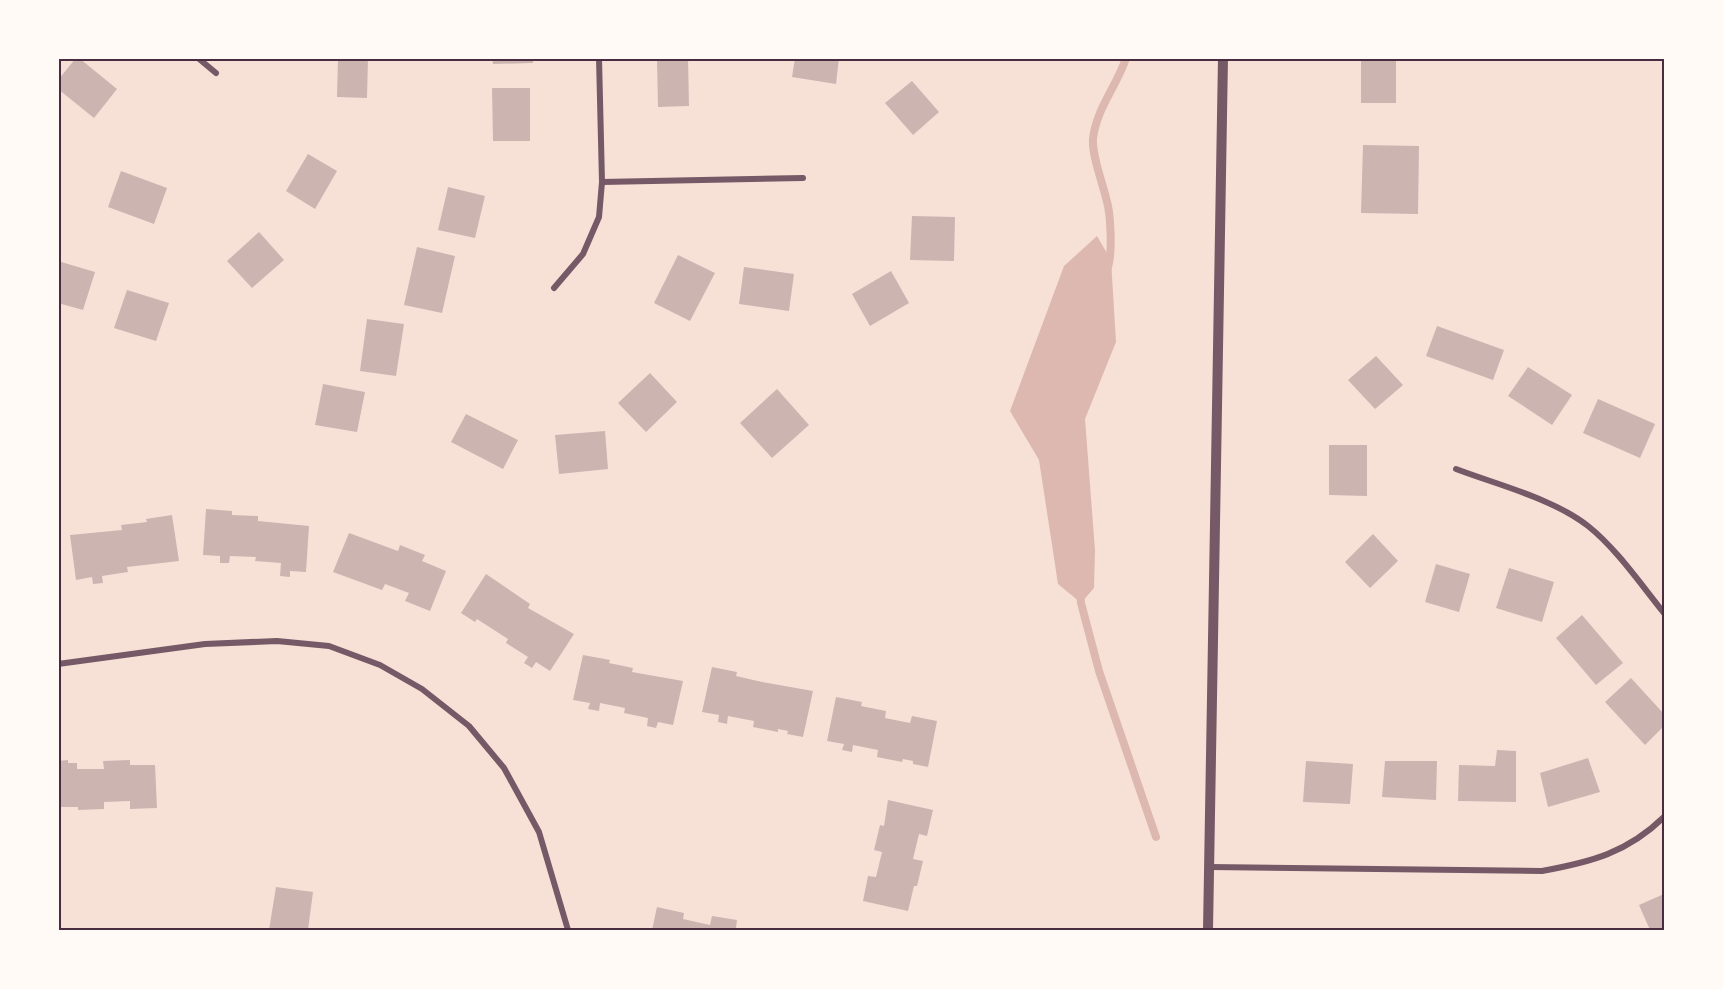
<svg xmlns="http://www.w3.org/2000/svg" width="1723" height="989" font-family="'Roboto Condensed',sans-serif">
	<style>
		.water { fill: #dcb8b0 }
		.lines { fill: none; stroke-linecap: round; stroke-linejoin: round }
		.stream { stroke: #dcb8b0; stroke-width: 8 }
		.building { fill: #ccb4b1 }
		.minor { stroke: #755966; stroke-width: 6 }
		.tertiary { stroke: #755966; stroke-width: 10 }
		.neatline { fill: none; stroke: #4a2c40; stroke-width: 2 }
	</style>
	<rect width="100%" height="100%" fill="#f7e1d7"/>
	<path class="water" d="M 1097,236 L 1111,260 L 1116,342 L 1085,419 L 1095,550 L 1094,588 L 1081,603 L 1058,584 L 1039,460 L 1010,411 L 1064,266 Z"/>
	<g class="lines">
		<g class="stream">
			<path d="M 1107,270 C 1113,256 1111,213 1106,198 C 1102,181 1092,156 1093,139 C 1096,109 1117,86 1126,58"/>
			<path d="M 1080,592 L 1081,603 L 1099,671 L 1156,837"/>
		</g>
	</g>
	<g class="building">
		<path d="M 76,58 L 79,58 L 117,89 L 94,118 L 58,89 L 58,80 Z"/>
		<path d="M 338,58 L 368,58 L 367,98 L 337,97 Z"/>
		<path d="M 492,58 L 533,58 L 533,63 L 493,64 Z"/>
		<path d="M 657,58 L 688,58 L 689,106 L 658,107 Z"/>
		<path d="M 795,58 L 839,58 L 836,84 L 792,77 Z"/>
		<rect x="1361" y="58" width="35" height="45"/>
		<path d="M 912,81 L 939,112 L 913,135 L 885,103 Z"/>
		<path d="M 492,88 L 530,88 L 530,141 L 493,141 Z"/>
		<path d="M 1363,145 L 1419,146 L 1418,214 L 1361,213 Z"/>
		<path d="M 308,154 L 337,171 L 315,209 L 286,191 Z"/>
		<path d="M 121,171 L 167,188 L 154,224 L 108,207 Z"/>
		<path d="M 448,187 L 485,196 L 475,238 L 438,230 Z"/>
		<path d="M 912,216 L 955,217 L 954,261 L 910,260 Z"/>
		<path d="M 259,232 L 284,260 L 252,288 L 227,261 Z"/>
		<path d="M 417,247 L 455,256 L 442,313 L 404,305 Z"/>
		<path d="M 678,255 L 715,273 L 690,321 L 654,303 Z"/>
		<path d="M 58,261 L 95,272 L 83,310 L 58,303 Z"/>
		<path d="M 744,267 L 794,274 L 789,311 L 739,304 Z"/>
		<path d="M 891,271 L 909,303 L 870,326 L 852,294 Z"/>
		<path d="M 127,290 L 169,303 L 156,341 L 114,328 Z"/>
		<path d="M 367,319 L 404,324 L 396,376 L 360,371 Z"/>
		<path d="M 1437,326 L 1504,350 L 1493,380 L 1426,356 Z"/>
		<path d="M 1376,356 L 1403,385 L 1375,409 L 1348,380 Z"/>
		<path d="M 1528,367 L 1572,395 L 1552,425 L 1508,396 Z"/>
		<path d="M 650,373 L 677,402 L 646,432 L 618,403 Z"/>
		<path d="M 323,384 L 365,392 L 357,432 L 315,425 Z"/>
		<path d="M 777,389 L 809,425 L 772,458 L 740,423 Z"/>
		<path d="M 1598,399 L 1655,424 L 1640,458 L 1583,433 Z"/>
		<path d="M 466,414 L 518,440 L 503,469 L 451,442 Z"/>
		<path d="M 605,431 L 608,469 L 559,474 L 555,435 Z"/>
		<path d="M 1329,445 L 1367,445 L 1367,496 L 1329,495 Z"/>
		<path d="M 206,509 L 232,511 L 232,515 L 258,516 L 258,521 L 309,526 L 306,572 L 290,571 L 290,577 L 280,576 L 281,563 L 255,561 L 256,557 L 230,556 L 229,563 L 220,563 L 220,556 L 203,555 Z"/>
		<path d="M 172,515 L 179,561 L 127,567 L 128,572 L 102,576 L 103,583 L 93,584 L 92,577 L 76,580 L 70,535 L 122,530 L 121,525 L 147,522 L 146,519 Z"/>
		<path d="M 349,533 L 398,551 L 400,545 L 425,555 L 422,561 L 446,571 L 430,611 L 405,601 L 409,593 L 385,584 L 382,590 L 333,572 Z"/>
		<path d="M 1373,534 L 1398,561 L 1370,588 L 1345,562 Z"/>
		<path d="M 1436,564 L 1470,574 L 1459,612 L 1425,602 Z"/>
		<path d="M 1509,568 L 1554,582 L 1542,622 L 1496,608 Z"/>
		<path d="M 486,574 L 530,604 L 528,608 L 574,634 L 550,671 L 536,662 L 532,668 L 524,663 L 528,657 L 506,643 L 508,639 L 477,619 L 475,622 L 461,613 Z"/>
		<path d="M 1582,615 L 1623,663 L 1596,685 L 1556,638 Z"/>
		<path d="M 583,655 L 610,660 L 609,663 L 633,668 L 632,672 L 683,681 L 673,725 L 658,722 L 656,728 L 647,726 L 648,718 L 624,713 L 625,708 L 600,703 L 599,711 L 588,709 L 590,703 L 573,700 Z"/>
		<path d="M 712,667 L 737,672 L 736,676 L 762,682 L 813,691 L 803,737 L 787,734 L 788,731 L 778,729 L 778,732 L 753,727 L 754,721 L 728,716 L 727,724 L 718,722 L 719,715 L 702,712 Z"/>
		<path d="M 1631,678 L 1664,714 L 1664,726 L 1645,745 L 1605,702 Z"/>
		<path d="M 836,697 L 862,702 L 861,706 L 886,711 L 885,718 L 910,723 L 912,716 L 937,721 L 928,767 L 913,764 L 913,761 L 903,759 L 902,762 L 877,757 L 878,750 L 853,745 L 852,752 L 842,750 L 844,744 L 827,741 Z"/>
		<path d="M 1497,750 L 1516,751 L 1516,802 L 1458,801 L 1459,765 L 1495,766 Z"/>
		<path d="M 1588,758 L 1600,792 L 1548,807 L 1540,773 Z"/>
		<path d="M 68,760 L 68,763 L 77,763 L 77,769 L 104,769 L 103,761 L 130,760 L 130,765 L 155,765 L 157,808 L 130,809 L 130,801 L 104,802 L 104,809 L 78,810 L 78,807 L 58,807 L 58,761 Z"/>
		<path d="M 1306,761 L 1353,764 L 1350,804 L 1303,802 Z"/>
		<path d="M 1385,761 L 1437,761 L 1436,800 L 1382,797 Z"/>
		<path d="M 888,800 L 933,810 L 927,836 L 919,834 L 913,859 L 923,861 L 917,886 L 914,886 L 908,911 L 863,901 L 868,876 L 876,877 L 882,852 L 874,850 L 880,825 L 884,826 Z"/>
		<path d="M 276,887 L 313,892 L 308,930 L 269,930 Z"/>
		<path d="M 1664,894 L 1664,930 L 1650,930 L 1639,905 Z"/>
		<path d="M 657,907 L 684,913 L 683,919 L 710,925 L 712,916 L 737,920 L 736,928 L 745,930 L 652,930 Z"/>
	</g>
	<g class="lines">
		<g class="minor">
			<path d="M 198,58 L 216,73"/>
			<path d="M 602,182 L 803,178"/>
			<path d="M 554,288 L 583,254 L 599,217 L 602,182 L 599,58"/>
			<path d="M 1456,469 C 1498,485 1552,498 1588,526 C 1616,548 1642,586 1664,613"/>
			<path d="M 58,664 L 205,644 L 277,641 L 329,646 L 380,665 L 422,689 L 469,726 L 504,768 L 539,832 L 568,930"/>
			<path d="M 1210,867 L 1542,871 C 1591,862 1627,853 1664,817"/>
		</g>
		<path class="tertiary" d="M 1208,930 L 1223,58"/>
	</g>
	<rect width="1723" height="989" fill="none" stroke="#fffaf5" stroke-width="120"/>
	<rect x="60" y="60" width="1603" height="869" class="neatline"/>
</svg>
